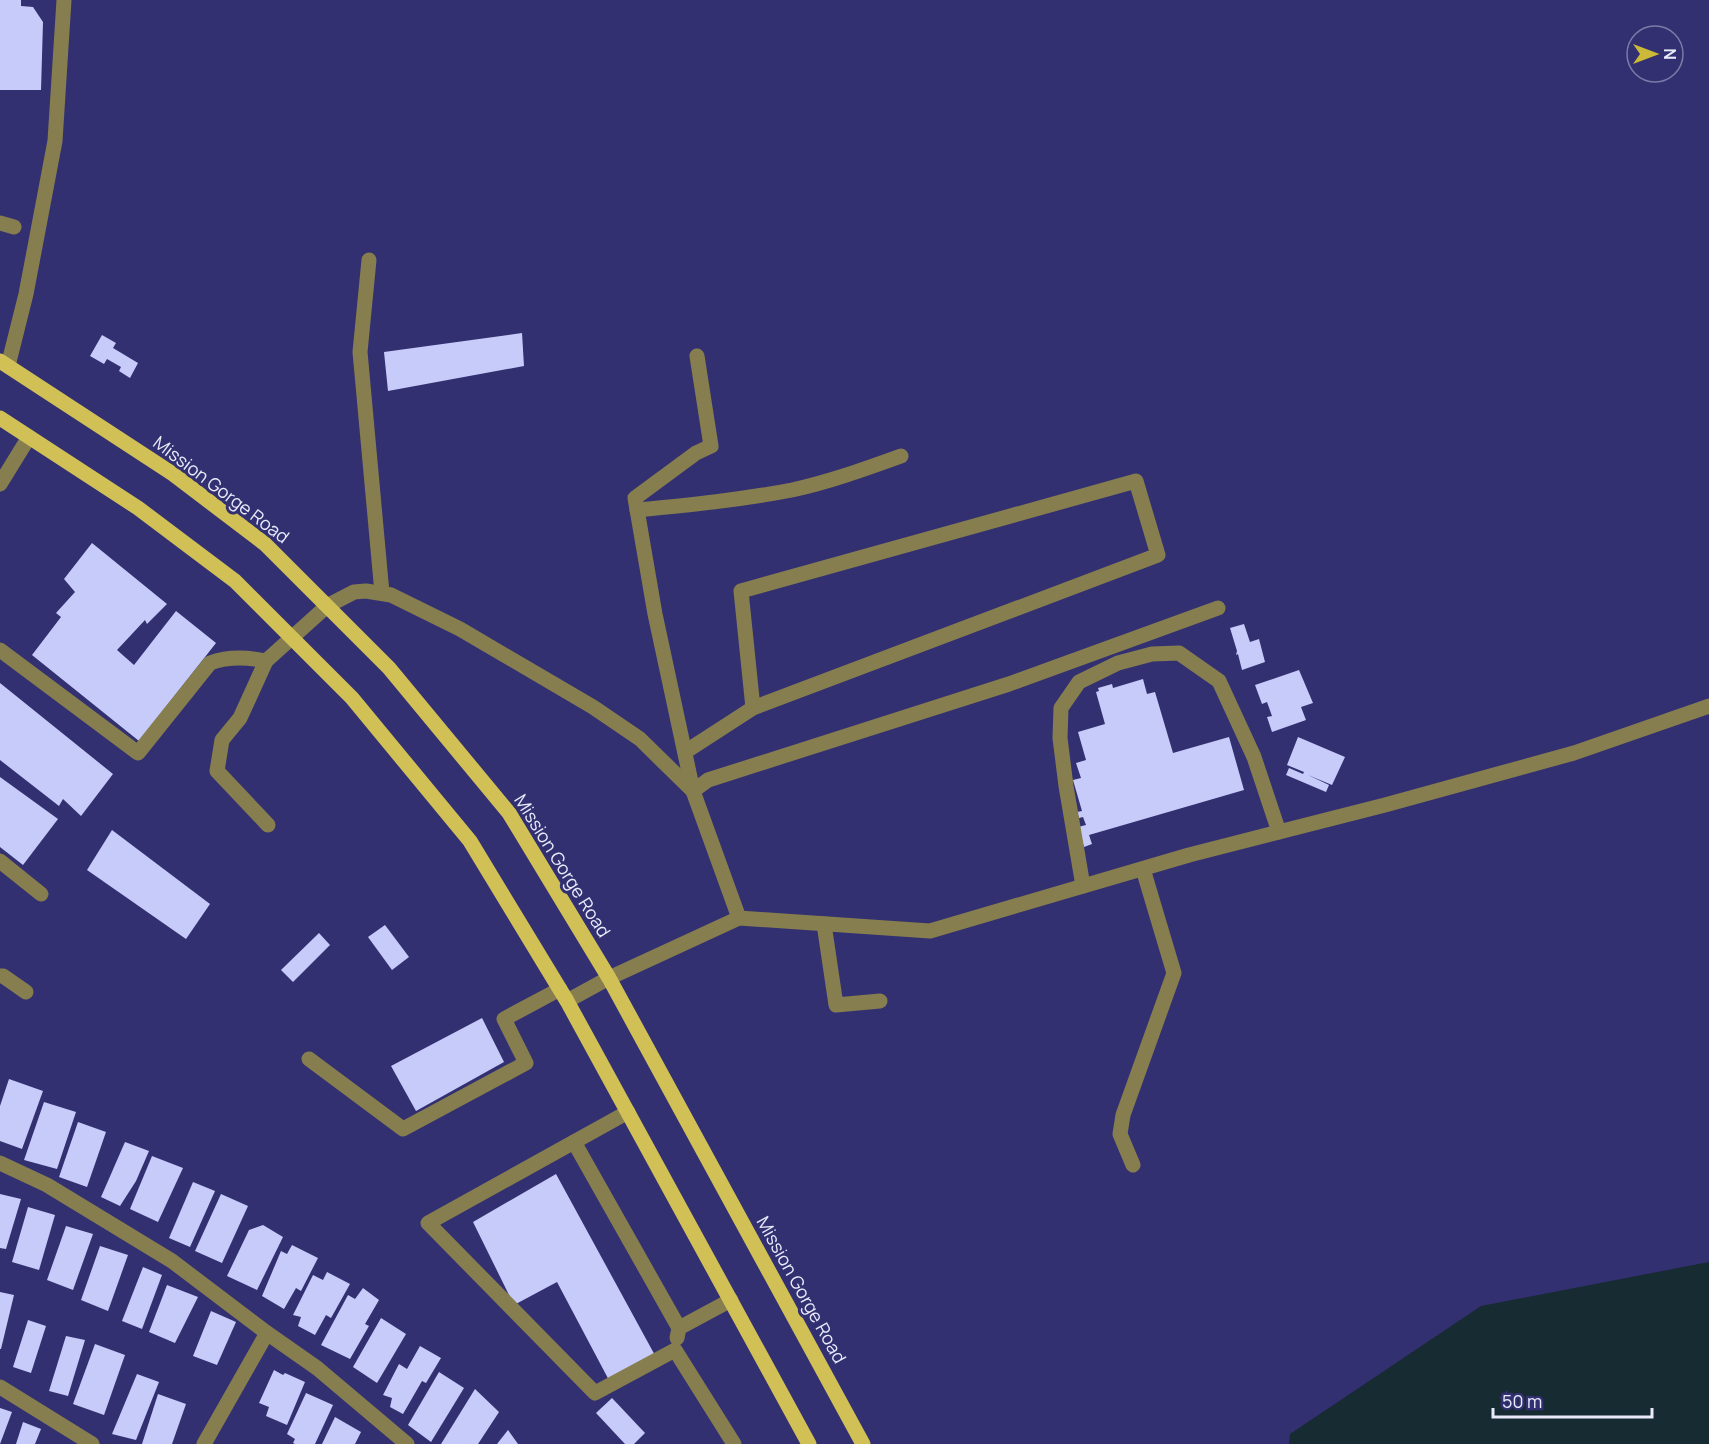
<svg xmlns="http://www.w3.org/2000/svg" width="1709" height="1444" font-family="Manrope,sans-serif">
	<style>
		.water { fill: #162b32 }
		.building { fill: #c7cbfa }
		.lines { fill: none; stroke-linecap: round; stroke-linejoin: round }
		.minor { stroke: #867e4e; stroke-width: 15 }
		.major { stroke: #d0c055; stroke-width: 15 }
		.labels { text-anchor: middle; stroke-width: 6; stroke-linejoin: round; paint-order: stroke }
		.street-label { font-size: 18px; fill: #e9ebfb; stroke: #333071 }
	</style>
	<rect width="100%" height="100%" fill="#333071"/>
	<path class="water" d="M 1709,1262 L 1709,1444 L 1289,1444 L 1290,1434 L 1481,1306 Z"/>
	<g class="building">
		<path d="M 0,0 L 21,0 L 21,6 L 33,7 L 43,22 L 41,90 L 0,90 Z"/>
		<path d="M 522,333 L 524,366 L 388,391 L 384,352 Z"/>
		<path d="M 102,335 L 116,343 L 113,348 L 138,363 L 130,378 L 119,371 L 121,367 L 107,359 L 104,364 L 90,356 Z"/>
		<path d="M 92,543 L 167,604 L 147,624 L 145,620 L 117,650 L 134,665 L 176,611 L 216,643 L 139,741 L 32,655 L 61,617 L 56,613 L 75,592 L 64,579 Z"/>
		<path d="M 1244,624 L 1250,642 L 1259,639 L 1265,662 L 1242,670 L 1238,654 L 1236,655 L 1237,651 L 1230,628 Z"/>
		<path d="M 1299,670 L 1313,703 L 1301,707 L 1306,720 L 1272,732 L 1267,717 L 1272,716 L 1267,702 L 1262,704 L 1255,685 Z"/>
		<path d="M 1143,679 L 1147,694 L 1155,692 L 1173,753 L 1229,737 L 1244,790 L 1089,835 L 1092,844 L 1084,847 L 1078,827 L 1086,825 L 1083,817 L 1079,818 L 1077,812 L 1082,811 L 1073,780 L 1081,778 L 1076,763 L 1086,760 L 1078,732 L 1105,724 L 1096,692 L 1099,691 L 1098,688 L 1112,684 L 1113,688 Z"/>
		<path d="M 0,683 L 113,774 L 81,816 L 63,799 L 59,806 L 0,760 Z"/>
		<path d="M 1298,737 L 1345,757 L 1332,785 L 1308,775 L 1329,785 L 1326,792 L 1286,775 L 1289,768 L 1303,774 L 1304,772 L 1287,765 Z"/>
		<path d="M 0,777 L 58,819 L 23,865 L 0,847 Z"/>
		<path d="M 112,830 L 210,904 L 186,939 L 87,870 Z"/>
		<path d="M 385,925 L 409,957 L 392,970 L 368,937 Z"/>
		<path d="M 319,933 L 330,945 L 293,982 L 281,970 Z"/>
		<path d="M 482,1018 L 504,1062 L 416,1111 L 391,1066 Z"/>
		<path d="M 9,1079 L 43,1091 L 22,1149 L 0,1141 L 0,1106 Z"/>
		<path d="M 44,1102 L 76,1112 L 57,1169 L 24,1160 Z"/>
		<path d="M 78,1122 L 106,1132 L 87,1187 L 59,1177 Z"/>
		<path d="M 125,1142 L 149,1151 L 136,1181 L 120,1206 L 101,1197 Z"/>
		<path d="M 152,1156 L 183,1168 L 158,1222 L 130,1209 Z"/>
		<path d="M 556,1174 L 657,1359 L 611,1384 L 557,1282 L 514,1305 L 473,1222 Z"/>
		<path d="M 193,1182 L 215,1191 L 190,1247 L 169,1238 Z"/>
		<path d="M 0,1194 L 21,1199 L 6,1249 L 0,1248 Z"/>
		<path d="M 221,1194 L 248,1206 L 222,1263 L 195,1251 Z"/>
		<path d="M 28,1207 L 55,1215 L 39,1270 L 12,1262 Z"/>
		<path d="M 263,1225 L 283,1237 L 257,1290 L 227,1276 L 249,1230 Z"/>
		<path d="M 66,1226 L 93,1234 L 73,1290 L 47,1280 Z"/>
		<path d="M 292,1245 L 318,1258 L 301,1291 L 296,1288 L 284,1309 L 262,1296 L 281,1251 L 287,1254 Z"/>
		<path d="M 100,1246 L 128,1255 L 108,1311 L 81,1300 Z"/>
		<path d="M 143,1267 L 162,1275 L 142,1329 L 122,1321 Z"/>
		<path d="M 327,1272 L 350,1284 L 331,1318 L 326,1315 L 315,1335 L 298,1326 L 301,1317 L 293,1315 L 313,1275 L 323,1280 Z"/>
		<path d="M 167,1285 L 198,1297 L 175,1343 L 149,1332 Z"/>
		<path d="M 363,1288 L 379,1300 L 365,1324 L 369,1326 L 350,1359 L 321,1345 L 348,1295 L 355,1299 Z"/>
		<path d="M 0,1292 L 14,1295 L 1,1349 L 0,1349 Z"/>
		<path d="M 211,1311 L 236,1322 L 217,1365 L 193,1356 Z"/>
		<path d="M 381,1318 L 406,1334 L 377,1383 L 353,1367 Z"/>
		<path d="M 28,1320 L 46,1326 L 31,1373 L 13,1367 Z"/>
		<path d="M 66,1336 L 85,1340 L 68,1396 L 49,1391 Z"/>
		<path d="M 95,1344 L 125,1355 L 104,1415 L 73,1404 Z"/>
		<path d="M 420,1346 L 441,1358 L 426,1383 L 422,1381 L 403,1414 L 390,1407 L 392,1398 L 383,1395 L 399,1364 L 407,1369 Z"/>
		<path d="M 274,1370 L 283,1375 L 285,1373 L 305,1382 L 287,1425 L 266,1416 L 269,1407 L 259,1403 Z"/>
		<path d="M 439,1372 L 464,1388 L 431,1442 L 408,1425 Z"/>
		<path d="M 137,1374 L 159,1382 L 136,1440 L 112,1434 Z"/>
		<path d="M 475,1389 L 499,1412 L 478,1444 L 441,1444 Z"/>
		<path d="M 306,1393 L 333,1405 L 315,1444 L 295,1444 L 293,1443 L 295,1439 L 287,1434 Z"/>
		<path d="M 158,1394 L 186,1404 L 172,1444 L 142,1444 Z"/>
		<path d="M 612,1398 L 645,1433 L 634,1444 L 625,1444 L 596,1413 Z"/>
		<path d="M 0,1408 L 12,1412 L 0,1444 Z"/>
		<path d="M 335,1417 L 361,1432 L 355,1444 L 322,1444 Z"/>
		<path d="M 23,1422 L 41,1429 L 35,1444 L 16,1444 Z"/>
		<path d="M 508,1430 L 518,1444 L 497,1444 Z"/>
	</g>
	<g class="lines">
		<g class="minor">
			<path d="M 0,223 L 14,227"/>
			<path d="M 369,260 L 360,352 L 382,593"/>
			<path d="M 8,366 L 26,294 L 55,141 L 64,0"/>
			<path d="M 0,484 L 29,437"/>
			<path d="M 637,510 C 689,505 740,500 792,490 C 829,482 865,469 901,456"/>
			<path d="M 0,650 L 138,753 L 210,663 C 229,656 247,657 266,661 L 327,606 L 354,592 L 366,591 L 391,595 L 460,629 L 593,707 L 640,739 L 693,791"/>
			<path d="M 266,661 L 240,718 L 222,740 L 217,771 L 268,825"/>
			<path d="M 685,752 L 753,708 L 1158,555 L 1136,481 L 741,591 L 753,708"/>
			<path d="M 693,791 L 655,614 L 635,498 L 696,453 L 711,446 L 697,356"/>
			<path d="M 0,861 L 41,894"/>
			<path d="M 1083,886 L 1066,786 L 1060,738 L 1061,708 L 1079,682 L 1118,663 L 1152,654 L 1179,653 L 1219,681 L 1254,757 L 1279,832"/>
			<path d="M 739,918 L 693,791 L 708,780 L 1009,684 L 1218,608"/>
			<path d="M 824,924 L 836,1005 L 880,1001"/>
			<path d="M 0,976 L 3,976 L 26,992"/>
			<path d="M 567,1001 L 609,978 L 739,918 L 930,931 L 1189,855 L 1385,805 L 1574,753 L 1709,706"/>
			<path d="M 309,1059 L 403,1129 L 526,1063 L 504,1019 L 560,989"/>
			<path d="M 628,1112 L 428,1223 L 595,1393 L 675,1350 L 734,1444"/>
			<path d="M 574,1142 L 679,1328"/>
			<path d="M 0,1163 L 47,1185 L 172,1261 L 267,1333 L 317,1368 L 407,1444"/>
			<path d="M 1133,1165 L 1120,1134 L 1123,1115 L 1174,973 L 1143,869"/>
			<path d="M 677,1338 L 679,1328 L 731,1300"/>
			<path d="M 0,1387 L 92,1444"/>
			<path d="M 204,1444 L 267,1333"/>
		</g>
		<g class="major">
			<path d="M 0,361 L 173,474 L 265,544 L 389,668 L 509,813 L 609,978 L 863,1444"/>
			<path d="M 0,418 L 138,508 L 235,581 L 352,698 L 470,841 L 567,1001 L 809,1444"/>
		</g>
	</g>
	<g class="labels">
		<g class="street-label">
			<text transform="translate(221 490) rotate(37)" y="6">Mission Gorge Road</text>
			<text transform="translate(562 866) rotate(58)" y="6">Mission Gorge Road</text>
			<text transform="translate(801 1290) rotate(61)" y="6">Mission Gorge Road</text>
		</g>
	</g>
	<g transform="translate(1655 54) rotate(90)"><circle r="28" fill="#333071" stroke="#7c7ba8" stroke-width="1.5"/>
	<path d="M0-4.5L10 22L0 15L-10 22Z" fill="#ccb938"/>
	<text y="-9" font-size="16" font-weight="bold" text-anchor="middle" fill="#e9ebfb">N</text>
	</g>
	<path d="M1493 1408v9h159v-9" fill="none" stroke="#e9ebfb" stroke-width="3"/>
	<text x="1502" y="1408" font-size="18" fill="#e9ebfb" stroke="#333071" stroke-width="4.5" paint-order="stroke">50 m</text>
</svg>
